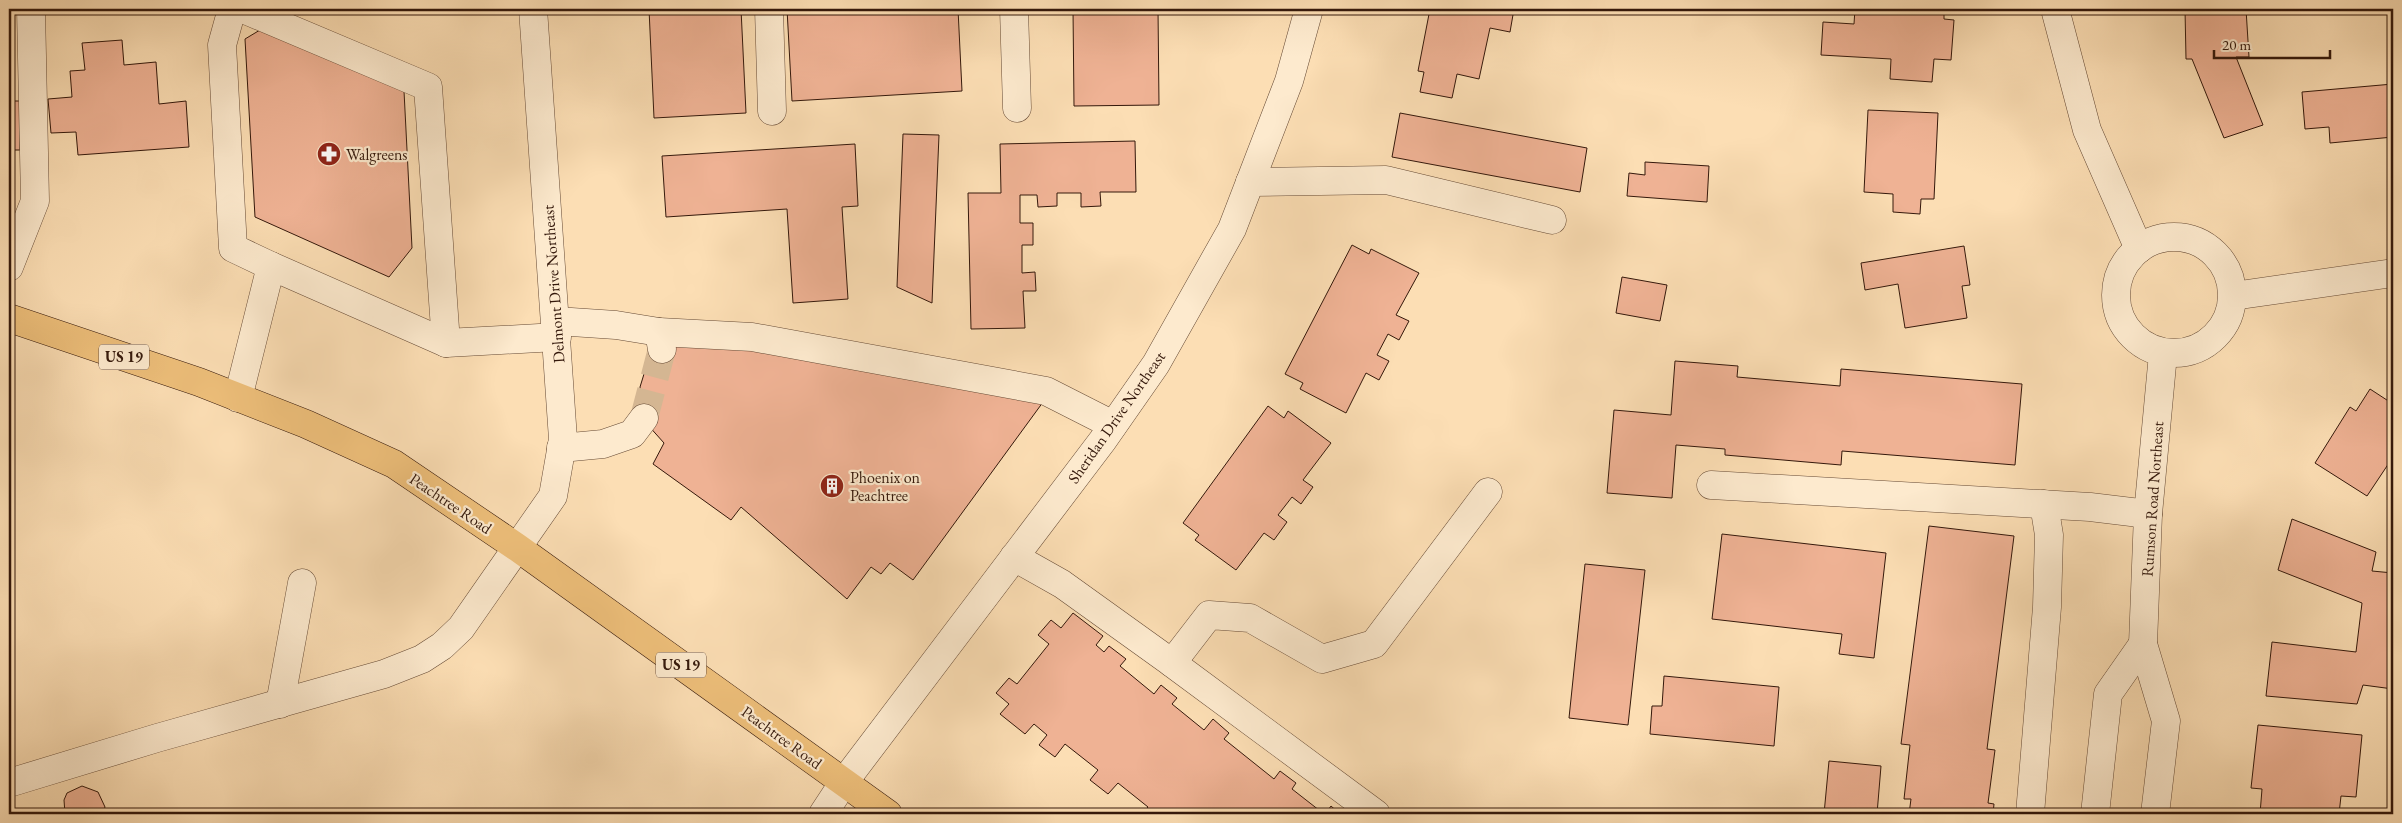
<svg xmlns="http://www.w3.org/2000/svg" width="2402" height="823" font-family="'EB Garamond',serif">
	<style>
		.building { fill: #efb294; stroke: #34180b }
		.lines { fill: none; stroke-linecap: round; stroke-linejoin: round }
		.minor-tunnel { stroke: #d4b692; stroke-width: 28; stroke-dasharray: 28 14; stroke-linecap: butt }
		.minor-casing { stroke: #664a35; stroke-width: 29 }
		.highway-casing { stroke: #34180b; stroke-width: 29 }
		.minor { stroke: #fdeace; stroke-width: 28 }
		.highway { stroke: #eebf7a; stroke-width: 28 }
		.labels { text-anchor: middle; stroke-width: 4.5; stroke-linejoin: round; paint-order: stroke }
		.shield { fill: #fdeace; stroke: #705746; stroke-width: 1 }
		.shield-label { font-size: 15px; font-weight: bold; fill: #34180b }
		.poi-label { font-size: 16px; fill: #34180b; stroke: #fdeace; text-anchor: start }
		.street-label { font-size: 16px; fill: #34180b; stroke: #fdeace }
	</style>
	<rect width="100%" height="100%" fill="#fcdeb4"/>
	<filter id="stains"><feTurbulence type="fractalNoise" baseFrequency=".004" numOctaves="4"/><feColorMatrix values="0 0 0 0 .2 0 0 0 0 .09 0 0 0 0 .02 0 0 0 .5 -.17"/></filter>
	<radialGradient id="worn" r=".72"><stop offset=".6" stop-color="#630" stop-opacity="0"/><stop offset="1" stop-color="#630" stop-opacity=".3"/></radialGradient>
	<g class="building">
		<path d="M 649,9 L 741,9 L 746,113 L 654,118 Z"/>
		<path d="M 787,9 L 958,9 L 962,91 L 792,101 Z"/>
		<path d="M 1073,9 L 1158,9 L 1159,105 L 1074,106 Z"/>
		<path d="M 1430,9 L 1514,9 L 1510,32 L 1490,28 L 1479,79 L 1457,74 L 1452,98 L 1420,92 L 1424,72 L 1418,71 Z"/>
		<path d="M 1855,9 L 1944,9 L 1944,19 L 1954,20 L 1951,60 L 1934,59 L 1932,82 L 1890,79 L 1891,59 L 1821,55 L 1823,22 L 1854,24 Z"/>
		<path d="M 2185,9 L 2246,9 L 2249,57 L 2236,57 L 2263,125 L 2224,138 L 2192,59 L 2186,59 Z"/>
		<path d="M 260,30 L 404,91 L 412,248 L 389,277 L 255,217 L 245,39 Z"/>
		<path d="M 122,40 L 124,65 L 156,62 L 159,104 L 186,101 L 189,147 L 78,155 L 76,132 L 51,133 L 48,99 L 72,97 L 70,71 L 85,70 L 82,43 Z"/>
		<path d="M 2393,84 L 2393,137 L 2330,143 L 2329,127 L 2305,129 L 2302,92 Z"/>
		<rect x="9" y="101" width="11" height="49"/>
		<path d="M 1868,110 L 1938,113 L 1934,199 L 1921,199 L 1920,214 L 1893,212 L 1893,194 L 1864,192 Z"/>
		<path d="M 1400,113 L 1587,148 L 1580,192 L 1392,157 Z"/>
		<path d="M 903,134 L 939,135 L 932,303 L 897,287 Z"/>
		<path d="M 1135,141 L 1136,192 L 1100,192 L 1101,206 L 1081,207 L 1081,193 L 1057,193 L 1057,206 L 1038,207 L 1037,195 L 1020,195 L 1020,223 L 1033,223 L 1033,245 L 1022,245 L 1022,273 L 1035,272 L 1036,291 L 1023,291 L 1025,328 L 971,329 L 968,193 L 1001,193 L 1000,144 Z"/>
		<path d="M 855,144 L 858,206 L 842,207 L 848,299 L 793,303 L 787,209 L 666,217 L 662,156 Z"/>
		<path d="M 1645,162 L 1709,166 L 1707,202 L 1627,196 L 1629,173 L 1645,175 Z"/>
		<path d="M 1352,245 L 1369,254 L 1371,249 L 1419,273 L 1396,315 L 1409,321 L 1399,340 L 1388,334 L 1377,355 L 1389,361 L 1379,380 L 1366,373 L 1346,413 L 1300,389 L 1303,383 L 1285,374 Z"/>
		<path d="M 1964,246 L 1970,285 L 1962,286 L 1967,318 L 1905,328 L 1898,284 L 1865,290 L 1861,263 Z"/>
		<path d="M 1622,277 L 1667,285 L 1660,321 L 1616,313 Z"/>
		<path d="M 689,337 L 1046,398 L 913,580 L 890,563 L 881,574 L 871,567 L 847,599 L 741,507 L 731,520 L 653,464 L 664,443 L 647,424 L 641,406 L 640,387 L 644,374 L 658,353 Z"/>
		<path d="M 1675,361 L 1738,366 L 1737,377 L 1840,386 L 1841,369 L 2022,384 L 2015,465 L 1842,451 L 1841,465 L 1725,455 L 1725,449 L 1676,445 L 1672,498 L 1607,493 L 1614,410 L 1671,415 Z"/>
		<path d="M 2370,389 L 2393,404 L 2393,457 L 2367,496 L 2315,463 L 2350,407 L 2356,411 Z"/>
		<path d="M 1268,406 L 1284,418 L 1288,411 L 1331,443 L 1303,480 L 1313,487 L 1301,504 L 1292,497 L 1278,515 L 1287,522 L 1274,540 L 1264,533 L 1236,570 L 1195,540 L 1199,535 L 1183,523 Z"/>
		<path d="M 2292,519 L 2376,552 L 2372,571 L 2393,573 L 2393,689 L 2363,685 L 2357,704 L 2266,696 L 2272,642 L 2356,652 L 2362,603 L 2278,570 Z"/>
		<path d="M 1929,526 L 2014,536 L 1987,749 L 1995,750 L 1988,803 L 1994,804 L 1993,814 L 1909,814 L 1911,799 L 1904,799 L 1910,745 L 1901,744 Z"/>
		<path d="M 1722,534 L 1886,553 L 1874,658 L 1839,654 L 1842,634 L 1712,619 Z"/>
		<path d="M 1585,564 L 1645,570 L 1628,725 L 1569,718 Z"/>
		<path d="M 1073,613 L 1103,636 L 1096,645 L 1104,652 L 1109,646 L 1126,659 L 1120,666 L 1154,694 L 1161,685 L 1177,698 L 1172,704 L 1204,730 L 1213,719 L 1229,733 L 1224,739 L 1274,779 L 1280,771 L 1296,783 L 1292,789 L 1324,814 L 1142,814 L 1148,807 L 1118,783 L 1108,794 L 1090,780 L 1098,770 L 1065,744 L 1055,757 L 1039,745 L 1047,735 L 1034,724 L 1025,734 L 1000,714 L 1009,704 L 996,693 L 1009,678 L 1017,684 L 1049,644 L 1038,635 L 1051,620 L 1061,628 Z"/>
		<path d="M 1664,676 L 1779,687 L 1774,746 L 1650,734 L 1652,706 L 1662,706 Z"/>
		<path d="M 2258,725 L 2362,735 L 2356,797 L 2341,796 L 2339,814 L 2260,814 L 2262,789 L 2251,788 Z"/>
		<path d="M 1829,761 L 1881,766 L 1877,814 L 1824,814 Z"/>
		<path d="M 82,786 L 98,792 L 105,807 L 103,814 L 65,814 L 64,800 L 67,793 Z"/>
		<path d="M 1331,806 L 1340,814 L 1325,814 Z"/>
	</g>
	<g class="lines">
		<path class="minor-tunnel" d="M 644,418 L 662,349"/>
		<g class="minor-casing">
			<g id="minor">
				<path d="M 232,9 L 222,45 L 233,248 L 271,266"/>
				<path d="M 243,9 L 428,87 L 446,343 L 557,337"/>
				<path d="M 769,9 L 772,111"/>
				<path d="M 1014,9 L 1017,108"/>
				<path d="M 2055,9 L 2087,130 L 2139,249"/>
				<path d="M 1250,182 L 1386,180 L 1552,220"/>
				<circle cx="2174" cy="295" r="58"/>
				<path d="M 9,267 L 35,201 L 31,9"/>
				<path d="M 2233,296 L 2393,273"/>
				<path d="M 556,321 L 616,325 L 659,332 L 662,349"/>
				<path d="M 659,332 L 752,337 L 1046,391 L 1113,425"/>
				<path d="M 238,398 L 271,266 L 446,343"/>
				<path d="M 561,448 L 603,444 L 632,434 L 644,418"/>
				<path d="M 1711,485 L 2090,507 L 2148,514"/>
				<path d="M 1014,557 L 1062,584 L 1172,663 L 1209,615 L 1250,618 L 1322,659 L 1374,644 L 1488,492"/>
				<path d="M 1172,663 L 1376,814"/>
				<path d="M 280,704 L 302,583"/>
				<path d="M 9,783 L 157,738 L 384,674 L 422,659 L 442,646 L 461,628 L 553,496 L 563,439 L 533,9"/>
				<path d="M 823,814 L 844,782 L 1103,440 L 1156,364 L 1232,229 L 1289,81 L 1309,9"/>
				<path d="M 2030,814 L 2047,607 L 2049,535 L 2044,504"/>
				<path d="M 2095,814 L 2108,694 L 2143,644"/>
				<path d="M 2155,814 L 2166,721 L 2143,644 L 2148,514 L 2163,354"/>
			</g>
		</g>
		<g class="highway-casing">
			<path id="highway" d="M 9,318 L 199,382 L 306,424 L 394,464 L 518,548 L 888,814"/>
		</g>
		<use href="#minor" class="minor"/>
		<use href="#highway" class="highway"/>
	</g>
	<defs>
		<g id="pharmacy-disc" transform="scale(1.25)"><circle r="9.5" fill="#8f2418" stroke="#fdeace"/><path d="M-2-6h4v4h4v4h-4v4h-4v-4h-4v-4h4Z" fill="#fff"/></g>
		<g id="building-disc" transform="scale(1.25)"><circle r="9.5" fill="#8f2418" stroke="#fdeace"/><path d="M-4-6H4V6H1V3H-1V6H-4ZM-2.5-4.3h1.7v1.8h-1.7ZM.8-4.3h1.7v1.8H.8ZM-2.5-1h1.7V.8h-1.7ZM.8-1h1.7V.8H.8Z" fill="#fff"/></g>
	</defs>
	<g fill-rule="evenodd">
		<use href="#pharmacy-disc" x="329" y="154"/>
		<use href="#building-disc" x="832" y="486"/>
	</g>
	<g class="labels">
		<g class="shield">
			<rect x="99" y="344.5" width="50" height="25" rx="4"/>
			<rect x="656" y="652.5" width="50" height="25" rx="4"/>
		</g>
		<g class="shield-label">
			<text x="124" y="362">US 19</text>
			<text x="681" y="670">US 19</text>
		</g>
		<g class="poi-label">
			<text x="346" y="160">Walgreens</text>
			<text x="850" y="483">Phoenix on<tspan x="850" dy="18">Peachtree</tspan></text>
		</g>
		<g class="street-label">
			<text transform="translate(553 284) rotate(-94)" y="6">Delmont Drive Northeast</text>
			<text transform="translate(1116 417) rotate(-55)" y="6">Sheridan Drive Northeast</text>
			<text transform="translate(2152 499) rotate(-86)" y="6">Rumson Road Northeast</text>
			<text transform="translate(451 503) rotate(34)" y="6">Peachtree Road</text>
			<text transform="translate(782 737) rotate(36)" y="6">Peachtree Road</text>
		</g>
	</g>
	<rect width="2402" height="823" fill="none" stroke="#fcdeb4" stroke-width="30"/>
	<rect x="10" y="10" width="2382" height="803" fill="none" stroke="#34180b" stroke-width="2.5"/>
	<rect x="15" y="15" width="2372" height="793" fill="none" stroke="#34180b"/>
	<path d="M2214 50v8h116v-8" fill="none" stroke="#34180b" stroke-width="2.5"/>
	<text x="2222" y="50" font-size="15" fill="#34180b" stroke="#fdeace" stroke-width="4" paint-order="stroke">20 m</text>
	<rect width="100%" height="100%" filter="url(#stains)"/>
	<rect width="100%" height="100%" fill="url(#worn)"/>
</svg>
